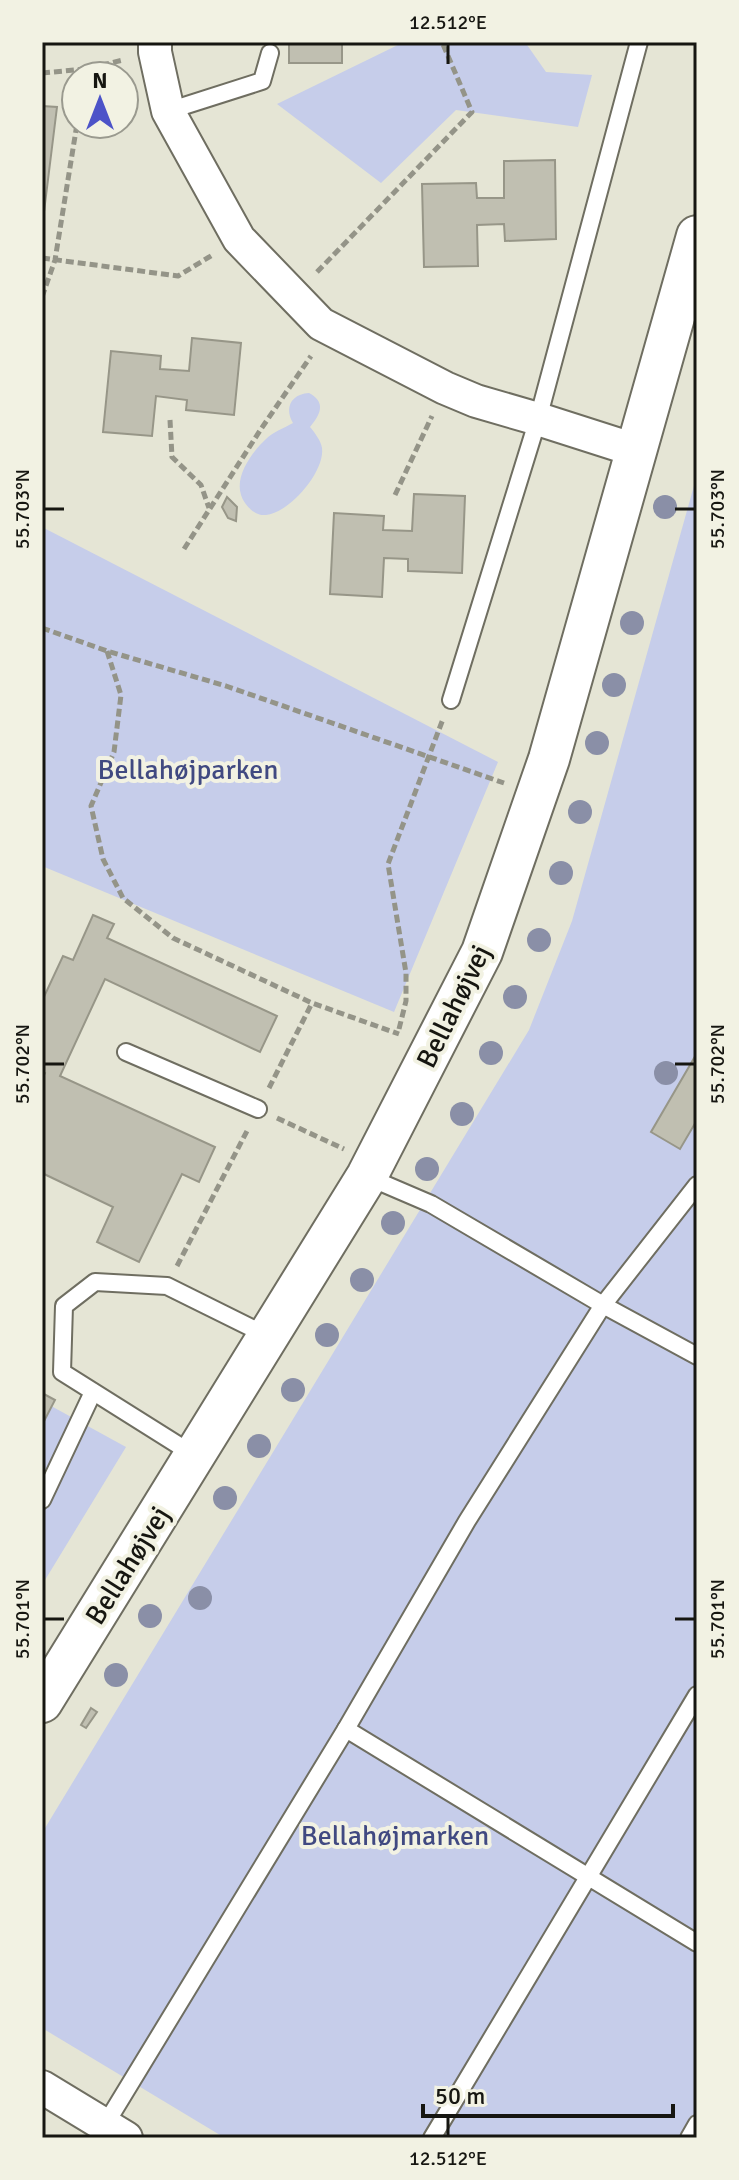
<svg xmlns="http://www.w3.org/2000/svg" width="739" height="2180" font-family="Signika,sans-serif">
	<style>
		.green { fill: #c6cdea }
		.building { fill: #c0bfb1; stroke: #979688; stroke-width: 2 }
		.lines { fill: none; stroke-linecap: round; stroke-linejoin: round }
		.service-casing { stroke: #6f6e61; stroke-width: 20 }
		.minor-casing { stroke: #6f6e61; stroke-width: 36 }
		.tertiary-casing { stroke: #6f6e61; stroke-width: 44 }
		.path { stroke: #949488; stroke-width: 5; stroke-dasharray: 8 4; stroke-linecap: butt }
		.service { stroke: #fff; stroke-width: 16 }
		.minor { stroke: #fff; stroke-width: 32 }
		.tertiary { stroke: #fff; stroke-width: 40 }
		.tree { fill: #8a8fa7 }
		.ticks { fill: none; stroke: #161611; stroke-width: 3 }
		.labels { text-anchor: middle; stroke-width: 8; stroke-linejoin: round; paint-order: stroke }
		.park-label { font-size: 28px; fill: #404981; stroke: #f2f2e3 }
		.street-label { font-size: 28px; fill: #161611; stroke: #f2f2e3 }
		.neatline { fill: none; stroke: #161611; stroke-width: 3 }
		.ticks-label { font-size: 20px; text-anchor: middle; fill: #161611 }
	</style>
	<rect width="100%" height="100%" fill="#e5e5d5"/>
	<g class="green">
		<path d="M 404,42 L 525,42 L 546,72 L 592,75 L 578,127 L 456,110 L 381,183 L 277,104 Z"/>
		<path d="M 309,393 C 326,402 321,414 310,427 C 315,433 321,441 322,448 C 325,472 289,513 266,515 C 257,516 250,510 245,503 C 230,482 250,454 266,439 C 273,432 284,428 293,423 C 284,408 291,394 309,393 Z"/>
		<path d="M 697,475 L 697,2138 L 225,2138 L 42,2028 L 42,1833 L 529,1030 L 572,921 Z"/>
		<path d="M 42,527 L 498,762 L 394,1012 L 42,866 Z"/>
		<path d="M 42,1401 L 126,1447 L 42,1585 Z"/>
	</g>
	<g class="building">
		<rect x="289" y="42" width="53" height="21"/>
		<path d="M 42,106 L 57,107 L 42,228 Z"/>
		<path d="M 555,160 L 556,239 L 505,241 L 504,224 L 477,225 L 478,266 L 424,267 L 422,184 L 476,183 L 477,198 L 504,198 L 504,161 Z"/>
		<path d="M 192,338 L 241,343 L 234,415 L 186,410 L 187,400 L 156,396 L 152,436 L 103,432 L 111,351 L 161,356 L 160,369 L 189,371 Z"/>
		<path d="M 414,494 L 465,496 L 462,573 L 408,571 L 408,559 L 384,558 L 382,597 L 330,594 L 334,513 L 384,516 L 383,530 L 412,531 Z"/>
		<path d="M 227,497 L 237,507 L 236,521 L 228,518 L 222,507 Z"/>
		<path d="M 93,915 L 114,924 L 107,938 L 277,1016 L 260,1052 L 105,979 L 60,1076 L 215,1147 L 199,1182 L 182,1174 L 139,1262 L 97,1242 L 113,1207 L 42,1173 L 42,1079 L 45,1073 L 42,1071 L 42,1001 L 63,956 L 73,960 Z"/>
		<path d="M 697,1053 L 697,1120 L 680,1149 L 651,1132 Z"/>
		<path d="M 42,1393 L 55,1400 L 42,1425 Z"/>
		<path d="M 91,1708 L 97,1712 L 86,1728 L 81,1725 Z"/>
	</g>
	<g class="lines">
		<g class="service-casing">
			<g id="service">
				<path d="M 168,111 L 262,81 L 270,53"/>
				<path d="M 451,700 L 538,419 L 639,42"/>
				<path d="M 126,1052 L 258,1109"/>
				<path d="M 368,1177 L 431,1204 L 603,1305 L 697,1356"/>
				<path d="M 194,1455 L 62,1372 L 64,1306 L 95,1282 L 167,1286 L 268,1336"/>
				<path d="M 42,1500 L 93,1392"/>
				<path d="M 346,1729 L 697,1943"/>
				<path d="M 105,2125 L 346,1729 L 467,1521 L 603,1305 L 697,1185"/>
				<path d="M 432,2138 L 697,1695"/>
				<path d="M 689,2138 L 697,2124"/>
			</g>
		</g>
		<g class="minor-casing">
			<g id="minor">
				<path d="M 155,42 L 155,52 L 168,111 L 239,239 L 321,324 L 445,388 L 476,401 L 538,419 L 638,451"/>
				<path d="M 42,2087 L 126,2138"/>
			</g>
		</g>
		<g class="tertiary-casing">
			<path id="tertiary" d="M 42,1702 L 367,1176 L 482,952 L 549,759 L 697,236"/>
		</g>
		<g class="path">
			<path d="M 42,73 L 86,69 L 123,60"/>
			<path d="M 42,258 L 178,276 L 214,254"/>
			<path d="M 317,272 L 472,112 L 442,42"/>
			<path d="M 42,297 L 55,260 L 77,124"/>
			<path d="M 170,420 L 172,457 L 201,485 L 209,508"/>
			<path d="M 395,495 L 432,416"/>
			<path d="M 184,549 L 261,429 L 311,356"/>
			<path d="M 42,628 L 107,651 L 226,686 L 504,783"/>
			<path d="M 107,651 L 121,695 L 114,752 L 91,806 L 103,859 L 123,898 L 173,938 L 312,1003 L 399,1034"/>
			<path d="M 399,1029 L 406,1001 L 406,973 L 388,864 L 443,719"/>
			<path d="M 269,1088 L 312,1003"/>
			<path d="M 277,1118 L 344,1149"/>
			<path d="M 177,1266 L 248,1129"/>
		</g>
		<use href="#service" class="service"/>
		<use href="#minor" class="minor"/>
		<use href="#tertiary" class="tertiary"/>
	</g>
	<g class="tree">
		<circle cx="665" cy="507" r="12"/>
		<circle cx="632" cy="623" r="12"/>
		<circle cx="614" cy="685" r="12"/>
		<circle cx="597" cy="743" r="12"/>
		<circle cx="580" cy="812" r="12"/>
		<circle cx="561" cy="873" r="12"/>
		<circle cx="539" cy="940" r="12"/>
		<circle cx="515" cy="997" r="12"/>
		<circle cx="491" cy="1053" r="12"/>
		<circle cx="666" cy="1073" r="12"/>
		<circle cx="462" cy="1114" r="12"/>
		<circle cx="427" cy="1169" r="12"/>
		<circle cx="393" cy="1223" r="12"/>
		<circle cx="362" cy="1280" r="12"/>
		<circle cx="327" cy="1335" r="12"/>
		<circle cx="293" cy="1390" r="12"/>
		<circle cx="259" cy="1446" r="12"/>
		<circle cx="225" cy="1498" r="12"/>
		<circle cx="200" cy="1598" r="12"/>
		<circle cx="150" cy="1616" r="12"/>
		<circle cx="116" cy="1675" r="12"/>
	</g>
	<path class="ticks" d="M 448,44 L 448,64M 44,509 L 64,509M 675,509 L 695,509M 44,1064 L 64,1064M 675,1064 L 695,1064M 44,1619 L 64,1619M 675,1619 L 695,1619M 448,2116 L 448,2136"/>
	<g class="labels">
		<g class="park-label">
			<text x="188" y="779">Bellahøjparken</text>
			<text x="395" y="1845">Bellahøjmarken</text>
		</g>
		<g class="street-label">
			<text transform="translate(453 1006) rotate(-64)" y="10">Bellahøjvej</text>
			<text transform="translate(127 1565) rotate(-58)" y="10">Bellahøjvej</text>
		</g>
	</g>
	<rect width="739" height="2180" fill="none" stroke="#f2f2e3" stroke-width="88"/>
	<g transform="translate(100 100)"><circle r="38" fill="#f2f2e3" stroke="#9a9a8f" stroke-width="2"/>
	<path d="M0-6L14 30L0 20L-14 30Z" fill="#4c53c8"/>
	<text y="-12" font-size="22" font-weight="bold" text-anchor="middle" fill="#161611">N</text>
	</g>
	<path d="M423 2104v12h250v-12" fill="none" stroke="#161611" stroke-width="4"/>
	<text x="435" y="2104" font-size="24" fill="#161611" stroke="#f2f2e3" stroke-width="6" paint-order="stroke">50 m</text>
	<rect x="44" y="44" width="651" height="2092" class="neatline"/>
	<g class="ticks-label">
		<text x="448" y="29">12.512°E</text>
		<text transform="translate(22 509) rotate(-90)" y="7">55.703°N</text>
		<text transform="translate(717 509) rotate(-90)" y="7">55.703°N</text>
		<text transform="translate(22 1064) rotate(-90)" y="7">55.702°N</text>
		<text transform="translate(717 1064) rotate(-90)" y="7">55.702°N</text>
		<text transform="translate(22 1619) rotate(-90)" y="7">55.701°N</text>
		<text transform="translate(717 1619) rotate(-90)" y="7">55.701°N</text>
		<text x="448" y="2165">12.512°E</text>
	</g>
</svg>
